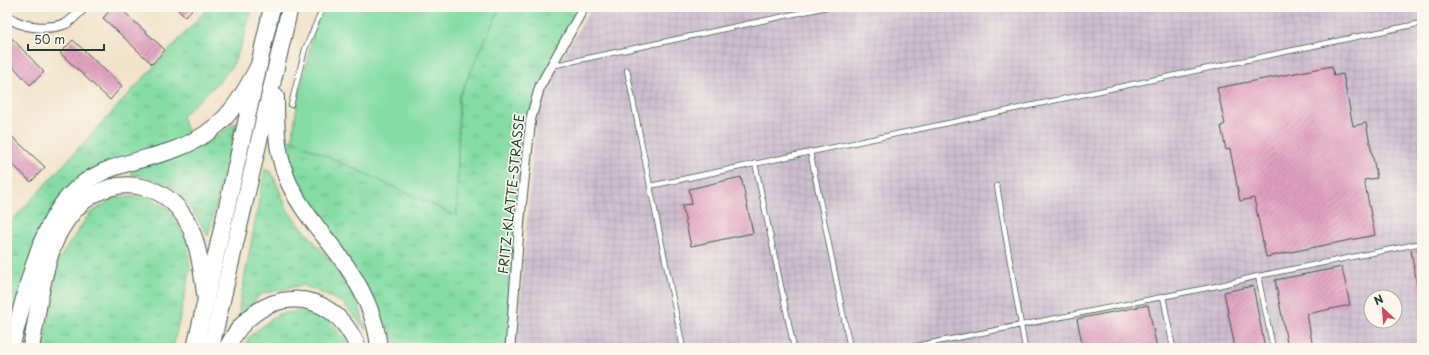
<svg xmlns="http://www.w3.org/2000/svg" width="1429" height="355" font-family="'Playpen Sans',sans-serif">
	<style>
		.industrial { fill: url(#industrial-grid); fill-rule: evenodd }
		.grass { fill: url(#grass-tufts); stroke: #528d6c }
		.garden { fill: #84dda3; stroke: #528d6c }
		.building { fill: url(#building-hatch) }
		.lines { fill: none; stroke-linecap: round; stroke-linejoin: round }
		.lane-casing { stroke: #3f564a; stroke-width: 6 }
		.street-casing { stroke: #3f564a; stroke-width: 11 }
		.highway-casing { stroke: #3f564a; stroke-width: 18 }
		.lane { stroke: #fff; stroke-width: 4.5 }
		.street { stroke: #fff; stroke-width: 9 }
		.highway { stroke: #fff; stroke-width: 16 }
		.labels { text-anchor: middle; stroke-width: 3.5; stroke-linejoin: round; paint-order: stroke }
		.street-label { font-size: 13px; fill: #1f3d34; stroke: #fbf7ec }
	</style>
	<defs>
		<pattern id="industrial-grid" width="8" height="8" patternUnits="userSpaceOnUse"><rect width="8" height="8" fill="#cebed0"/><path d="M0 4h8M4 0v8" fill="none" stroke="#b0a4b3"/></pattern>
		<pattern id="grass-tufts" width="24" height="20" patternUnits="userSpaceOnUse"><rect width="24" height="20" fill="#84dda3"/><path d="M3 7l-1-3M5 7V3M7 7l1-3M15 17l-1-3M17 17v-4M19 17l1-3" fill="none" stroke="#6bb486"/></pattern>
		<pattern id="building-hatch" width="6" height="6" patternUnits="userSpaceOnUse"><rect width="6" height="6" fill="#e09ebf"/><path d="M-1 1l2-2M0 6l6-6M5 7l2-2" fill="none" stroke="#b5829c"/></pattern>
	</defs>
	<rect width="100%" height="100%" fill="#fbf7ec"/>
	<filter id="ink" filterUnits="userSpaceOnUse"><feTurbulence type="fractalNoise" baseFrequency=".025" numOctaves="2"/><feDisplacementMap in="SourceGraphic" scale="8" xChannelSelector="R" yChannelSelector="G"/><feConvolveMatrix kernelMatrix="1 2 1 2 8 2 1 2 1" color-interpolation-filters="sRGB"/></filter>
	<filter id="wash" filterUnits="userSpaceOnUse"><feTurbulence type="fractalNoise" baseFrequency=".012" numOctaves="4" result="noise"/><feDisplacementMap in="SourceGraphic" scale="16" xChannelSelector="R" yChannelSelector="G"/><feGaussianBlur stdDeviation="0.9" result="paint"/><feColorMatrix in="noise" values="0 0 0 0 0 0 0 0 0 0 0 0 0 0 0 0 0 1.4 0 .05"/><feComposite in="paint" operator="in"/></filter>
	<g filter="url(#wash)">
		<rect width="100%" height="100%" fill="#f2e2c7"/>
		<path class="industrial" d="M 592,7 L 1422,7 L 1422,348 L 516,348 L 535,128 L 540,103 L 554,72 ZM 1371,297 L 1395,297 L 1395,321 L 1371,321 Z"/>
		<g class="grass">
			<path d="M 209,7 L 252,7 C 248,25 239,59 227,73 C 213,88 197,102 182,116 L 191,143 L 101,172 L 7,336 L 7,226 Z"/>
			<path d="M 500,7 L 584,7 L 551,66 L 531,118 L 510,348 L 393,348 L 391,331 L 370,307 L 303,208 L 276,137 L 292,140 L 457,215 L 459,97 Z"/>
			<path d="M 237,122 L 208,236 C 203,227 182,194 174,189 C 161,180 146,177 131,174 L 131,168 L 167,160 L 205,144 Z"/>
			<path d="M 265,169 L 272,173 L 288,211 L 328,258 L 355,293 L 366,330 L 342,302 L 303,285 L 261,294 L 240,317 L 239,307 Z"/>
			<path d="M 117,197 L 149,197 L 169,209 L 188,243 L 190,271 L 173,348 L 43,348 L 59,259 L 90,213 Z"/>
			<path d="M 302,311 L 326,318 L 345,338 L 348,348 L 244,348 L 249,337 L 278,314 Z"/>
		</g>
		<path class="garden" d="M 319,7 L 500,7 L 459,97 L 457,216 L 292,140 L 297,106 Z"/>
		<g id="blocks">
			<g class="building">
				<path d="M 113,7 L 119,7 L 165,50 L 152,64 L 103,18 Z"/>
				<path d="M 175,7 L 194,7 L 185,17 Z"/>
				<path d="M 7,33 L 44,72 L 30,85 L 7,60 Z"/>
				<path d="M 73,40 L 122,86 L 110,100 L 60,53 Z"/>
				<path d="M 1332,66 L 1334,76 L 1343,74 L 1353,126 L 1366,123 L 1377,178 L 1364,180 L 1375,235 L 1266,257 L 1254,198 L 1240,201 L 1230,149 L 1226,150 L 1221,126 L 1225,124 L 1217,88 Z"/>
				<path d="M 7,132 L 45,167 L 31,182 L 7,159 Z"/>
				<path d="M 741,177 L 753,233 L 691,246 L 682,205 L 692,204 L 689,189 Z"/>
				<path d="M 1422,249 L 1422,290 L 1418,290 L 1411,251 Z"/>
				<path d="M 1342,267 L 1350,305 L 1307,314 L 1313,348 L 1288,348 L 1275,280 Z"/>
				<path d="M 1253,286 L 1265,348 L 1235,348 L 1224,292 Z"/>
				<path d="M 1148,305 L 1157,348 L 1083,348 L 1077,319 Z"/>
			</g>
		</g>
	</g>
	<g filter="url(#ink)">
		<use href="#blocks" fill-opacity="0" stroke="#3f564a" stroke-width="1"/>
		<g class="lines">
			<g class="lane-casing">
				<g id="lane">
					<path d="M 1421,7 L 1422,11"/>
					<path d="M 551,66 L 827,7"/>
					<path d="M 627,70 L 650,186"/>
					<path d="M 291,105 L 305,49 L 323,7"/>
					<path d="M 810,151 L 850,348"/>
					<path d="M 755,163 L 794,348"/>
					<path d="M 997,186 L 1025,348"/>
					<path d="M 1258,276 L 1273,348"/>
					<path d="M 1163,296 L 1173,348"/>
					<path d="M 683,348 L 650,186 L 1422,23"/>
					<path d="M 906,348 L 1217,286 L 1258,276 L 1422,243"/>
				</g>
			</g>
			<g class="street-casing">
				<g id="street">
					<path d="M 7,16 C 21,28 47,30 65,24 C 71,22 79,12 84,7"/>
					<path d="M 510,348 L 520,217 L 531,118 L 540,86 L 584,7"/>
				</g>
			</g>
			<g class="highway-casing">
				<g id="highway">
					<path d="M 276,97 C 276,124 276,150 286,176 C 297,205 319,229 338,254 C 359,282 376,313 379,348"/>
					<path d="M 11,348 C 24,302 37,230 69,196 C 98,164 138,163 176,149 C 221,132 238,106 259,65"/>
					<path d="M 31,348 C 38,312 43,263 60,231 C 68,217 79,203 93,195 C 125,176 166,186 185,218 C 199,239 202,275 206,300"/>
					<path d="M 195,348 L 272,7"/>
					<path d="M 211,348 L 290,7"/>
					<path d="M 227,348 C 256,286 331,281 358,348"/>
				</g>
			</g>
			<use href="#lane" class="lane"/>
			<use href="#street" class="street"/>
			<use href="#highway" class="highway"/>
		</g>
	</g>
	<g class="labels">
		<g class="street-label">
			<text transform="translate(511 194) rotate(-84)" y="5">FRITZ-KLATTE-STRASSE</text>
		</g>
	</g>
	<rect width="1429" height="355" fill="none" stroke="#fbf7ec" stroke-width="24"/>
	<g transform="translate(1383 309) rotate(334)"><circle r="19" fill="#fbf7ec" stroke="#a3ada2"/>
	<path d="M0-3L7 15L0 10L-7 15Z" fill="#d1495b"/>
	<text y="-6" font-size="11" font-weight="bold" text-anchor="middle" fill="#1f3d34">N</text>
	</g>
	<path d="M28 44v6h76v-6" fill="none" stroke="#1f3d34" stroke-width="2"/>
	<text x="34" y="44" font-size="12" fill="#1f3d34" stroke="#fbf7ec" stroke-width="3" paint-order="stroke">50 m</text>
</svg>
